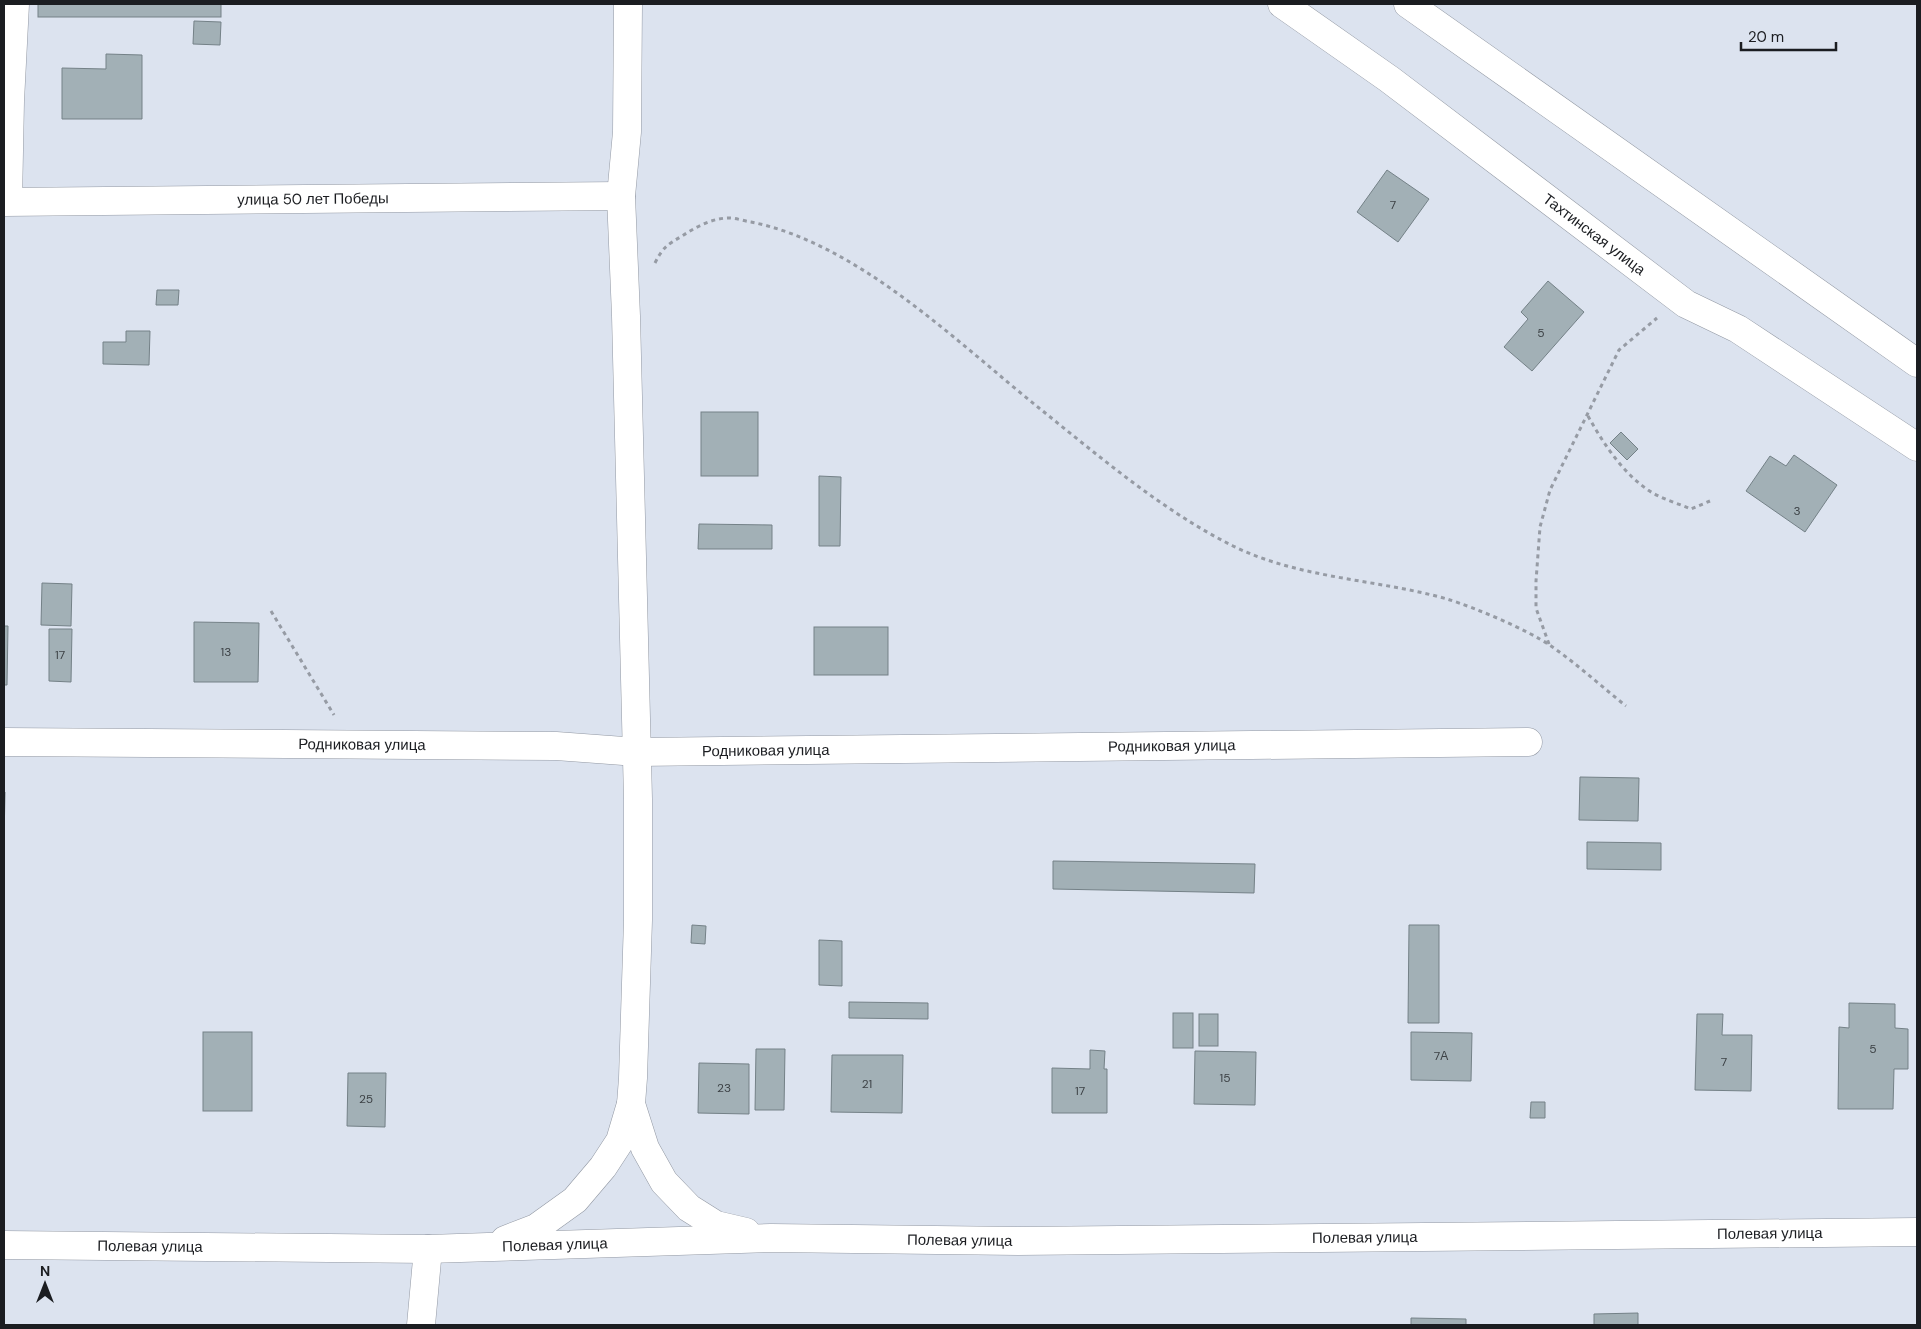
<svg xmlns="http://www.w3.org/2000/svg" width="1921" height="1329" font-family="'DM Sans',sans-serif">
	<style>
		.building { fill: #a2b0b6; stroke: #748187 }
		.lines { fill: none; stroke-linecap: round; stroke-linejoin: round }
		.minor-casing { stroke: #9298a3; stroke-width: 29 }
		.highway-casing { stroke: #9298a3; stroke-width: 29 }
		.path { stroke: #969ba4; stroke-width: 3; stroke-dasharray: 4 4; stroke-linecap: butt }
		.minor { stroke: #fff; stroke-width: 28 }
		.highway { stroke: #fff; stroke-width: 28 }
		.labels { text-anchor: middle; stroke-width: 4; stroke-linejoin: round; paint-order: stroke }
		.number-label { font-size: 12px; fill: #3d4246 }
		.street-label { font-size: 15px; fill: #1b1d21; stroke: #dce3ef }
	</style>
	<rect width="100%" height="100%" fill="#dce3ef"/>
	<g class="building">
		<rect x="38" y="4" width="183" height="13"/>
		<path d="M 194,21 L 221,22 L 220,45 L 193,44 Z"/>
		<path d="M 106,54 L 142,55 L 142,119 L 62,119 L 62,68 L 106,69 Z"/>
		<path d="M 1387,170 L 1429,199 L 1398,242 L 1357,212 Z"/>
		<path d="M 1548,281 L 1584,312 L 1532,371 L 1504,347 L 1528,319 L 1521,312 Z"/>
		<path d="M 157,290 L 179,290 L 178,305 L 156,305 Z"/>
		<path d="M 126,331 L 150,331 L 149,365 L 103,364 L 103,342 L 126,342 Z"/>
		<rect x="701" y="412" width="57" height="64"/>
		<path d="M 1621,432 L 1638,449 L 1627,460 L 1610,443 Z"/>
		<path d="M 1794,455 L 1837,485 L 1805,532 L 1746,491 L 1770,456 L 1786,466 Z"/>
		<path d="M 819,476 L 841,477 L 840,546 L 819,546 Z"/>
		<path d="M 699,524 L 772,525 L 772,549 L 698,549 Z"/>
		<path d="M 42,583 L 72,584 L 71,626 L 41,625 Z"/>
		<path d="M 194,622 L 259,623 L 258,682 L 194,682 Z"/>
		<path d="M 4,626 L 8,626 L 7,685 L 4,685 Z"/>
		<rect x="814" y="627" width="74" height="48"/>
		<path d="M 49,629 L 72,629 L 71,682 L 49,681 Z"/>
		<path d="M 1580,777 L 1639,778 L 1638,821 L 1579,820 Z"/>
		<path d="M 4,792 L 5,792 L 4,840 Z"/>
		<path d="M 1587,842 L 1661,843 L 1661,870 L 1587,869 Z"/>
		<path d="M 1053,861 L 1255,864 L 1254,893 L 1053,889 Z"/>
		<path d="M 692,925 L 706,926 L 705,944 L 691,943 Z"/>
		<path d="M 1409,925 L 1439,925 L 1439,1023 L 1408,1023 Z"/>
		<path d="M 819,940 L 842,941 L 842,986 L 819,985 Z"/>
		<path d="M 849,1002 L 928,1003 L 928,1019 L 849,1018 Z"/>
		<path d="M 1849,1003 L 1895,1004 L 1895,1028 L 1908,1029 L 1908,1069 L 1894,1069 L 1893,1109 L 1838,1109 L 1839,1027 L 1849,1028 Z"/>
		<rect x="1173" y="1013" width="20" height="35"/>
		<rect x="1199" y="1014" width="19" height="32"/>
		<path d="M 1697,1014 L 1723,1014 L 1722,1035 L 1752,1035 L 1751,1091 L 1695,1090 Z"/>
		<rect x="203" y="1032" width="49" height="79"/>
		<path d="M 1411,1032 L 1472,1033 L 1471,1081 L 1411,1080 Z"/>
		<path d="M 756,1049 L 785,1049 L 784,1110 L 755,1110 Z"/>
		<path d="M 1090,1050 L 1105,1051 L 1104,1069 L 1107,1069 L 1107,1113 L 1052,1113 L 1052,1068 L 1090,1069 Z"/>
		<path d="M 1195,1051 L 1256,1052 L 1255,1105 L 1194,1104 Z"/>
		<path d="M 832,1055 L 903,1055 L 902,1113 L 831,1112 Z"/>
		<path d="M 699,1063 L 749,1064 L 749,1114 L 698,1113 Z"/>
		<path d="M 348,1073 L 386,1073 L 385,1127 L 347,1126 Z"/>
		<path d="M 1531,1102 L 1545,1102 L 1545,1118 L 1530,1118 Z"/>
		<path d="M 1638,1313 L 1638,1325 L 1594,1325 L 1594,1314 Z"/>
		<path d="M 1411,1318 L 1466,1319 L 1466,1325 L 1411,1325 Z"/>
	</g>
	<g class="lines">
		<g class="minor-casing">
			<g id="minor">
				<path d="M 628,4 L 627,132 L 621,196 L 626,316 L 638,799 L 638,920 L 633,1078 L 631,1104 L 645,1148 L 664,1182 L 689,1208 L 716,1225 L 746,1232"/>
				<path id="s1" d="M 1282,4 L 1389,79 L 1686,304 L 1738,329 L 1917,447"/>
				<path d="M 8,201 L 10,101 L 15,4"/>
				<path id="s2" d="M 4,202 L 621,196"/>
				<path id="s3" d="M 4,742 L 556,746 L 637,752 L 1528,742"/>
				<path d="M 505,1240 L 536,1228 L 575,1200 L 603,1167 L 620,1141 L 631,1104"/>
				<path id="s4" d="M 4,1245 L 428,1249 L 771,1238 L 1018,1241 L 1917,1232"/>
				<path d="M 421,1325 L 428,1249"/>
			</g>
		</g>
		<g class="highway-casing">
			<path id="highway" d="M 1408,4 L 1917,363"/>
		</g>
		<g class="path">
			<path d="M 655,263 C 663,247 667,245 682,236 C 696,227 712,218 729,218 C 736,218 744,221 751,222 C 857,243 957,342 1039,408 C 1100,457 1163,511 1233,546 C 1300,579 1377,579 1447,599 C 1476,608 1526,629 1551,646 C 1577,664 1601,686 1626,706"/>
			<path d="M 1588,416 C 1603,443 1622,472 1648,490 C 1661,499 1677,503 1691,509 L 1710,501"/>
			<path d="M 271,611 L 334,715"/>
			<path d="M 1549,644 L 1536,608 L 1536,581 L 1540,527 L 1550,490 L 1619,350 L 1657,318"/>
		</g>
		<use href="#minor" class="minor"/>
		<use href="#highway" class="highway"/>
	</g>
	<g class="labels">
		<g class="number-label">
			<text x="1393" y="209">7</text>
			<text x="1541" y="337">5</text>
			<text x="1797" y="515">3</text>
			<text x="226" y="656">13</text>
			<text x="60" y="659">17</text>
			<text x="1873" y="1053">5</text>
			<text x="1441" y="1060">7А</text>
			<text x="1724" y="1066">7</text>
			<text x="1225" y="1082">15</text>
			<text x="867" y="1088">21</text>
			<text x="724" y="1092">23</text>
			<text x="1080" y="1095">17</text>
			<text x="366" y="1103">25</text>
		</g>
		<g class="street-label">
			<text dy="5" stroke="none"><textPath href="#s2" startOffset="309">улица 50 лет Победы</textPath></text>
			<text dy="5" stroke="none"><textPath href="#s1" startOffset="388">Тахтинская улица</textPath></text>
			<text dy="5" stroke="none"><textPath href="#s3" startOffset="358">Родниковая улица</textPath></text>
			<text dy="5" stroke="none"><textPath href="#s3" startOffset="1168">Родниковая улица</textPath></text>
			<text dy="5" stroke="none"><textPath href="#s3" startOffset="762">Родниковая улица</textPath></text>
			<text dy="5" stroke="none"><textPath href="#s4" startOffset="1766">Полевая улица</textPath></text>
			<text dy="5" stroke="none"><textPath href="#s4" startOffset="1361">Полевая улица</textPath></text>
			<text dy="5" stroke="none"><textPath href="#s4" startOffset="956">Полевая улица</textPath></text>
			<text dy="5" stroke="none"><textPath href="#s4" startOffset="551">Полевая улица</textPath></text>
			<text dy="5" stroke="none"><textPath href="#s4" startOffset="146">Полевая улица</textPath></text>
		</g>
	</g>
	<rect width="1921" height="1329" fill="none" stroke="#1b1d21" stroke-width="10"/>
	<g transform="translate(45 1284)" stroke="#dce3ef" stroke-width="4" paint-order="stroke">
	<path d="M0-4L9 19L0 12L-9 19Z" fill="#1b1d21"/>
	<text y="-8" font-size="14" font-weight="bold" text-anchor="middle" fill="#1b1d21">N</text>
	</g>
	<path d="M1741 42v8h95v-8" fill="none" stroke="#1b1d21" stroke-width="2.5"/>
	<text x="1748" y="42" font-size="15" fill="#1b1d21" stroke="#dce3ef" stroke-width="4" paint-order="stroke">20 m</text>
</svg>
